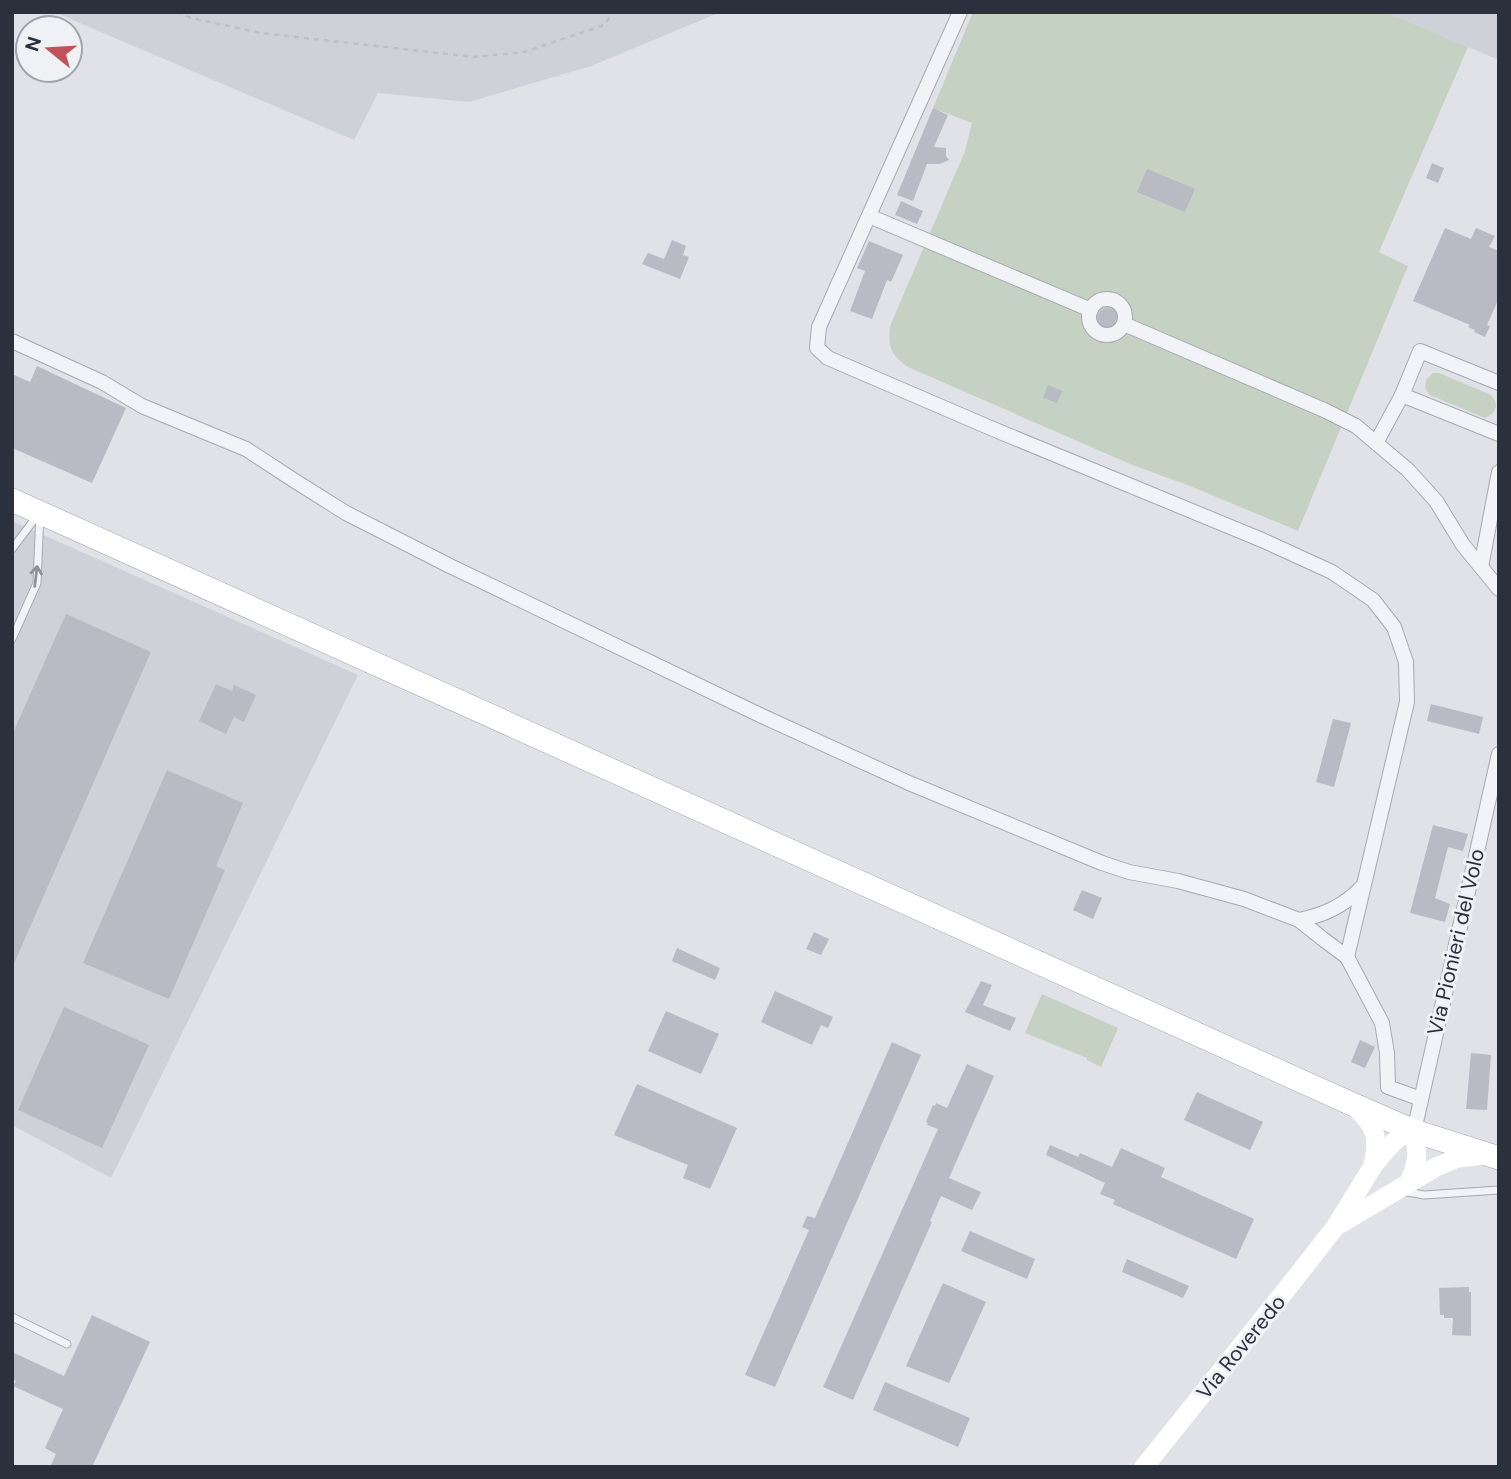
<svg xmlns="http://www.w3.org/2000/svg" width="1511" height="1479" font-family="'DM Sans',sans-serif">
	<style>
		.built { fill: #cfd1d9 }
		.green { fill: #c5d1c2 }
		.building { fill: #b8bbc4 }
		.lines { fill: none; stroke-linecap: round; stroke-linejoin: round }
		.lane-casing { stroke: #a6a9b1; stroke-width: 9 }
		.street-casing { stroke: #a6a9b1; stroke-width: 16 }
		.primary-casing { stroke: #a1a6b2; stroke-width: 24 }
		.path { stroke: #bec0c6; stroke-width: 2.5; stroke-dasharray: 5 5; stroke-linecap: butt }
		.lane { stroke: #f2f3f6; stroke-width: 7 }
		.street { stroke: #f2f3f6; stroke-width: 14 }
		.secondary { stroke: #fff; stroke-width: 19 }
		.primary { stroke: #fff; stroke-width: 23 }
		.oneway { stroke: #8e929a }
		.labels { text-anchor: middle; stroke-width: 6; stroke-linejoin: round; paint-order: stroke }
		.street-label { font-size: 21px; fill: #2b303d; stroke: #eff1f5 }
	</style>
	<rect width="100%" height="100%" fill="#e0e2e8"/>
	<g class="built">
		<path d="M 54,12 L 721,12 L 591,66 L 469,102 L 378,93 L 354,140 Z"/>
		<path d="M 1386,12 L 1499,12 L 1499,60 L 1468,47 Z"/>
		<path d="M 12,521 L 358,675 L 111,1178 L 12,1125 Z"/>
	</g>
	<g class="green">
		<path d="M 973,12 L 1386,12 L 1468,47 L 1379,252 L 1408,266 L 1298,531 L 1190,486 L 1130,464 L 908,367 C 890,355 888,346 890,326 L 965,151 L 972,123 L 933,108 Z"/>
		<path d="M 1433,373 L 1439,373 L 1491,395 C 1500,405 1496,413 1485,418 L 1430,395 L 1425,388 L 1426,380 Z"/>
		<path d="M 1042,994 L 1118,1028 L 1101,1067 L 1087,1060 L 1087,1058 L 1025,1033 Z"/>
	</g>
	<g class="building">
		<path d="M 933,108 L 948,115 L 934,147 L 946,148 L 946,156 L 949,160 L 940,164 L 927,164 L 913,201 L 897,195 Z"/>
		<path d="M 1432,163 L 1444,168 L 1438,183 L 1426,178 Z"/>
		<path d="M 1147,169 L 1195,189 L 1185,212 L 1137,192 Z"/>
		<path d="M 901,201 L 923,211 L 917,224 L 895,215 Z"/>
		<path d="M 1445,228 L 1471,239 L 1476,228 L 1495,236 L 1489,247 L 1499,251 L 1499,298 L 1487,325 L 1490,326 L 1485,337 L 1474,332 L 1475,330 L 1468,327 L 1470,325 L 1413,301 Z"/>
		<path d="M 672,240 L 686,246 L 683,255 L 689,257 L 680,279 L 642,264 L 648,253 L 664,259 Z"/>
		<path d="M 869,241 L 903,255 L 891,282 L 887,280 L 872,319 L 850,311 L 865,271 L 857,268 Z"/>
		<path d="M 1108,308 L 1116,311 L 1118,317 L 1115,321 L 1115,326 L 1106,329 L 1100,326 L 1097,317 L 1100,311 Z"/>
		<path d="M 37,366 L 126,408 L 92,483 L 12,448 L 12,374 L 30,382 Z"/>
		<path d="M 1048,385 L 1062,391 L 1057,403 L 1043,398 Z"/>
		<path d="M 66,614 L 151,652 L 12,968 L 12,735 Z"/>
		<path d="M 216,684 L 232,691 L 234,685 L 256,695 L 244,722 L 234,717 L 226,734 L 199,721 Z"/>
		<path d="M 1431,704 L 1483,717 L 1479,734 L 1427,721 Z"/>
		<path d="M 1333,719 L 1351,723 L 1334,787 L 1316,782 Z"/>
		<path d="M 167,770 L 243,803 L 216,866 L 225,870 L 169,999 L 83,963 Z"/>
		<path d="M 1433,825 L 1468,834 L 1463,851 L 1448,847 L 1435,898 L 1450,904 L 1445,922 L 1410,913 Z"/>
		<path d="M 1082,890 L 1102,898 L 1093,919 L 1073,910 Z"/>
		<path d="M 814,932 L 829,939 L 821,955 L 806,949 Z"/>
		<path d="M 677,948 L 720,968 L 715,980 L 672,961 Z"/>
		<path d="M 981,981 L 992,985 L 983,1005 L 1016,1018 L 1010,1031 L 965,1012 Z"/>
		<path d="M 775,991 L 833,1017 L 828,1028 L 821,1025 L 812,1045 L 761,1022 Z"/>
		<path d="M 64,1007 L 149,1045 L 102,1148 L 18,1110 Z"/>
		<path d="M 666,1011 L 719,1034 L 701,1074 L 648,1051 Z"/>
		<path d="M 1360,1040 L 1375,1047 L 1365,1068 L 1351,1062 Z"/>
		<path d="M 892,1042 L 921,1055 L 775,1387 L 745,1375 L 809,1230 L 802,1227 L 807,1216 L 815,1218 Z"/>
		<path d="M 1471,1053 L 1491,1055 L 1487,1110 L 1466,1109 Z"/>
		<path d="M 967,1064 L 994,1076 L 949,1178 L 981,1192 L 972,1210 L 941,1196 L 930,1221 L 932,1222 L 853,1400 L 823,1387 L 938,1129 L 927,1125 L 928,1123 L 926,1122 L 933,1105 L 935,1106 L 936,1103 L 947,1108 Z"/>
		<path d="M 637,1084 L 737,1128 L 710,1189 L 683,1178 L 688,1165 L 614,1135 Z"/>
		<path d="M 1197,1092 L 1263,1122 L 1250,1150 L 1184,1120 Z"/>
		<path d="M 1050,1145 L 1078,1157 L 1080,1153 L 1112,1167 L 1121,1148 L 1165,1168 L 1161,1177 L 1254,1219 L 1236,1259 L 1113,1204 L 1115,1200 L 1100,1194 L 1105,1183 L 1046,1155 Z"/>
		<path d="M 970,1231 L 1035,1259 L 1027,1279 L 961,1251 Z"/>
		<path d="M 1127,1259 L 1189,1286 L 1183,1298 L 1122,1272 Z"/>
		<path d="M 943,1283 L 986,1302 L 949,1383 L 906,1366 Z"/>
		<path d="M 1469,1287 L 1469,1292 L 1471,1292 L 1471,1336 L 1452,1335 L 1453,1318 L 1444,1318 L 1444,1315 L 1440,1315 L 1439,1288 Z"/>
		<path d="M 92,1315 L 150,1342 L 92,1467 L 50,1467 L 56,1454 L 45,1448 L 63,1409 L 13,1386 L 16,1381 L 12,1379 L 12,1352 L 64,1376 Z"/>
		<path d="M 885,1382 L 970,1418 L 958,1447 L 873,1410 Z"/>
	</g>
	<g class="lines">
		<g class="lane-casing">
			<g id="lane">
				<path d="M 12,549 L 40,512 L 37,583 L 12,639"/>
				<path d="M 1402,1191 L 1424,1195 L 1499,1190"/>
				<path d="M 12,1317 L 67,1344"/>
			</g>
		</g>
		<g class="street-casing">
			<g id="street">
				<path d="M 960,12 L 819,327 L 817,348 L 828,358 L 993,429 L 1262,540 L 1332,572 L 1373,600 L 1394,627 L 1406,662 L 1407,702 L 1347,957"/>
				<path d="M 869,216 L 1091,310"/>
				<circle cx="1107" cy="317" r="18"/>
				<path d="M 1124,324 L 1324,410 L 1356,426 L 1408,470 L 1436,501 L 1463,545 L 1499,589"/>
				<path d="M 12,341 L 102,382 L 142,406 L 246,449 L 295,481 L 346,513 L 450,566 L 762,716 L 909,783 L 1102,863 L 1129,872 L 1178,881 L 1244,899 L 1299,920 L 1323,939 L 1347,957 L 1382,1023 L 1387,1053 L 1388,1087 L 1421,1099"/>
				<path d="M 1499,383 L 1420,351 L 1402,395 L 1499,434"/>
				<path d="M 1376,443 L 1402,395"/>
				<path d="M 1481,567 L 1499,472"/>
				<path d="M 1299,920 C 1324,915 1344,906 1362,887"/>
				<path d="M 1414,1131 L 1499,754"/>
			</g>
		</g>
		<g class="primary-casing">
			<path id="primary" d="M 12,500 L 1352,1104 L 1414,1131 L 1499,1158"/>
		</g>
		<path class="path" d="M 177,12 L 191,18 L 261,33 L 474,57 L 524,52 L 604,25 L 613,12"/>
		<use href="#lane" class="lane"/>
		<use href="#street" class="street"/>
		<g class="secondary">
			<path d="M 1355,1107 C 1377,1127 1379,1138 1373,1166"/>
			<path d="M 1340,1224 L 1436,1167 L 1458,1158 L 1484,1155"/>
			<path d="M 1144,1467 L 1294,1280 L 1336,1226 L 1373,1166 L 1386,1150 L 1398,1138 L 1414,1131 C 1418,1155 1419,1161 1408,1184"/>
		</g>
		<use href="#primary" class="primary"/>
	</g>
	<defs><path id="oneway-shaft" d="M-6 0H5M1.5-3L5.5 0L1.5 3" fill="none" stroke-width="1.6" stroke-linecap="round" stroke-linejoin="round" transform="scale(1.75)"/></defs>
	<use class="oneway" href="#oneway-shaft" transform="translate(36 576) rotate(-83)"/>
	<g class="labels">
		<g class="street-label">
			<text transform="translate(1456 942) rotate(-77)" y="7">Via Pionieri del Volo</text>
			<text transform="translate(1241 1347) rotate(-51)" y="7">Via Roveredo</text>
		</g>
	</g>
	<rect width="1511" height="1479" fill="none" stroke="#2b303d" stroke-width="28"/>
	<g transform="translate(49 49) rotate(288)"><circle r="33" fill="#eff1f5" stroke="#a1a4ab" stroke-width="2"/>
	<path d="M0-5L12 26L0 18L-12 26Z" fill="#c05259"/>
	<text y="-10" font-size="19" font-weight="bold" text-anchor="middle" fill="#2b303d">N</text>
	</g>
</svg>
